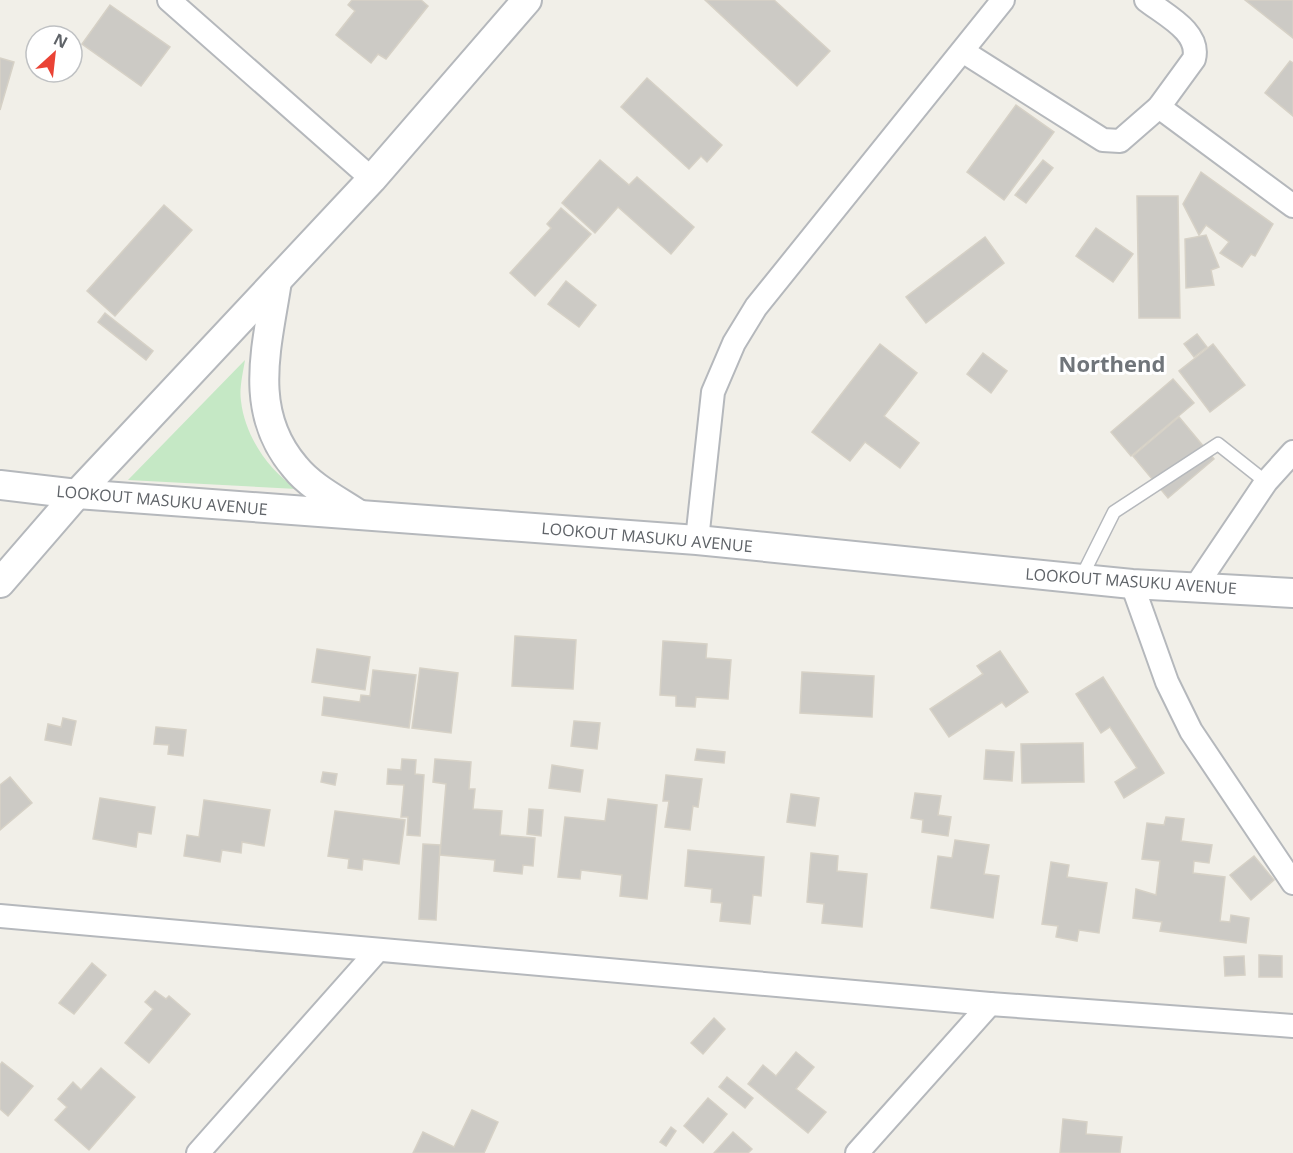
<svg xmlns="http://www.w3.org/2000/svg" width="1293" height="1153" font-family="'Open Sans',sans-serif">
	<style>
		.green { fill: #c5e8c5 }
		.building { fill: #cccac5; stroke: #d6d1c6; stroke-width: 1.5 }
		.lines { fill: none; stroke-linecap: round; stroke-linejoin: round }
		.service-casing { stroke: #b5b8bc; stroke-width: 15 }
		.minor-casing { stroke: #b5b8bc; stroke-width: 26 }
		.tertiary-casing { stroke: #b5b8bc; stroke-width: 32 }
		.service { stroke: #fff; stroke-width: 12 }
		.minor { stroke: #fff; stroke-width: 22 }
		.tertiary { stroke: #fff; stroke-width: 28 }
		.labels { text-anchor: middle; stroke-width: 6; stroke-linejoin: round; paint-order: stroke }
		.street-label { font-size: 16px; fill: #5f6368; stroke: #fff }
		.district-label { font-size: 22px; font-weight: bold; fill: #70757a; stroke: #fff }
	</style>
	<rect width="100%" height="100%" fill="#f1efe8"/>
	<path class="green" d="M 245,360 C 243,373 239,388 241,401 C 245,436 268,470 297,489 L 128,480 Z"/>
	<g class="building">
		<path d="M 352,0 L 421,0 L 428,6 L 386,59 L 378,54 L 371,63 L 336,35 L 355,11 L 348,5 Z"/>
		<path d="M 705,0 L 774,0 L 830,51 L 797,86 Z"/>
		<path d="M 1245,0 L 1293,0 L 1293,38 Z"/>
		<path d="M 110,5 L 170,47 L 141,86 L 82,44 Z"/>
		<path d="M 0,58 L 14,62 L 0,110 Z"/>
		<path d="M 1290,61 L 1293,63 L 1293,116 L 1265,93 Z"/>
		<path d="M 647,78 L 722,145 L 707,162 L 701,156 L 689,169 L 621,107 Z"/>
		<path d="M 1016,105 L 1054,132 L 1004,200 L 967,172 Z"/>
		<path d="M 600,160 L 629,185 L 637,177 L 694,227 L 671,254 L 618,207 L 595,233 L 562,203 Z"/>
		<path d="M 1043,160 L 1053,168 L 1026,203 L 1015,195 Z"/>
		<path d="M 1201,172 L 1273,224 L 1255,256 L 1251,254 L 1242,267 L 1220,253 L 1229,242 L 1206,225 L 1199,235 L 1183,204 Z"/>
		<path d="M 1137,196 L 1178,196 L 1180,318 L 1139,318 Z"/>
		<path d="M 164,205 L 192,230 L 115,316 L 87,291 Z"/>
		<path d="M 561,208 L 591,234 L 535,296 L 510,273 L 551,228 L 547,224 Z"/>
		<path d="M 1096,228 L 1133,254 L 1113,282 L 1076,256 Z"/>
		<path d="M 1206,235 L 1219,267 L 1211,270 L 1214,285 L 1186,288 L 1185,239 Z"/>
		<path d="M 985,237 L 1004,263 L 926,323 L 906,297 Z"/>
		<path d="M 566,281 L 596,305 L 579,327 L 548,304 Z"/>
		<path d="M 105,313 L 153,351 L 146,360 L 98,322 Z"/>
		<path d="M 1197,334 L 1207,347 L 1194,357 L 1184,344 Z"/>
		<path d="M 880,344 L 917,373 L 884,416 L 919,443 L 900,468 L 865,442 L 850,461 L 812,432 Z"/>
		<path d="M 1213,344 L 1245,385 L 1210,412 L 1179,371 Z"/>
		<path d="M 983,353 L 1007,371 L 991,393 L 967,374 Z"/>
		<path d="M 1173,379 L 1194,403 L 1131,456 L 1111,432 Z"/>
		<path d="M 1179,417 L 1214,459 L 1168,498 L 1133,456 Z"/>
		<path d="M 515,636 L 576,640 L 573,689 L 512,686 Z"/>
		<path d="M 663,641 L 707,644 L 706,658 L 731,660 L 728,699 L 696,697 L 695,707 L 676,706 L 676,696 L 660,695 Z"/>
		<path d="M 317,649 L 370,657 L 365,690 L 312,682 Z"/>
		<path d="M 1000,651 L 1028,692 L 1006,707 L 1002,702 L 949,737 L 930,709 L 983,674 L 977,666 Z"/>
		<path d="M 420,668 L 458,673 L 451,733 L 412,728 Z"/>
		<path d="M 373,670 L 416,675 L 409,728 L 322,715 L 324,697 L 360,702 L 361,695 L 370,696 Z"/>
		<path d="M 802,672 L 874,676 L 872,717 L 800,713 Z"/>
		<path d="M 1103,677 L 1164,773 L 1124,798 L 1115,782 L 1137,768 L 1110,727 L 1101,733 L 1076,694 Z"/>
		<path d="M 63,718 L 76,721 L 71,745 L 45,740 L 48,724 L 61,727 Z"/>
		<path d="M 574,721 L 600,723 L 597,749 L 571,746 Z"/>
		<path d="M 156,727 L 186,730 L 183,756 L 168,754 L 169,745 L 154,744 Z"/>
		<path d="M 1083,743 L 1084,782 L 1022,783 L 1021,744 Z"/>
		<path d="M 697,749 L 725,752 L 724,763 L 695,760 Z"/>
		<path d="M 986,750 L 1014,752 L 1012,781 L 984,779 Z"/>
		<path d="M 402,759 L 416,760 L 415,774 L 424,775 L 420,836 L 407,835 L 408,817 L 401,817 L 404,785 L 387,784 L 388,769 L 401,770 Z"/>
		<path d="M 435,759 L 471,762 L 469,789 L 475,789 L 473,809 L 502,811 L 500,835 L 535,838 L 533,866 L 523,865 L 522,874 L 494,871 L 495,860 L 440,855 L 446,784 L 433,782 Z"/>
		<path d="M 552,765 L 583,770 L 580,792 L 549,788 Z"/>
		<path d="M 323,772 L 337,774 L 335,785 L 321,782 Z"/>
		<path d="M 666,775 L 702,779 L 698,807 L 693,806 L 690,830 L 665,827 L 669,801 L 663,801 Z"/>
		<path d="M 10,777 L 32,803 L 0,830 L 0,785 Z"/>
		<path d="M 915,793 L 941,796 L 938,815 L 951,817 L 948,836 L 922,832 L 923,820 L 911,818 Z"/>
		<path d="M 791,794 L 819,798 L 815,826 L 787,822 Z"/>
		<path d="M 100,798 L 155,807 L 151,834 L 138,832 L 136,847 L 93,839 Z"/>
		<path d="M 608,799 L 657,805 L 647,899 L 620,896 L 622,875 L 581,870 L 580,879 L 558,877 L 565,817 L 605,821 Z"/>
		<path d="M 204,800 L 270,810 L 264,846 L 242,842 L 241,853 L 222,850 L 220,862 L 184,856 L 187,835 L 199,837 Z"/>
		<path d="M 529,809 L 543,810 L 541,836 L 527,834 Z"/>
		<path d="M 335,811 L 405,820 L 399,864 L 363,859 L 362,870 L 348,868 L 349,859 L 328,856 Z"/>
		<path d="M 1166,817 L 1184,819 L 1181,841 L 1212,845 L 1209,863 L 1194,861 L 1193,873 L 1225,877 L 1220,921 L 1230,922 L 1231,915 L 1249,918 L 1246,943 L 1160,931 L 1162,922 L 1133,918 L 1136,889 L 1156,895 L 1160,861 L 1142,859 L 1147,823 L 1164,825 Z"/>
		<path d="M 955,840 L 989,845 L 984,874 L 999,876 L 993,918 L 931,908 L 938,856 L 952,858 Z"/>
		<path d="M 423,844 L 440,845 L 436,920 L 419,919 Z"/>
		<path d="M 688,850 L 764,857 L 761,896 L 753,895 L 750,924 L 720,921 L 722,903 L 711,902 L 712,889 L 685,886 Z"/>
		<path d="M 811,853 L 838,856 L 837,871 L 867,874 L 862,927 L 822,923 L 824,904 L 807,902 Z"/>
		<path d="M 1254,856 L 1274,880 L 1251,900 L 1230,875 Z"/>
		<path d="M 1051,862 L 1069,865 L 1067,877 L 1107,883 L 1099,933 L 1079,930 L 1077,941 L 1056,937 L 1058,926 L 1042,924 Z"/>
		<path d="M 1259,955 L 1282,956 L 1282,977 L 1259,977 Z"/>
		<path d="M 1244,956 L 1245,975 L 1225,976 L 1224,957 Z"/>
		<path d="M 92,963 L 106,975 L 74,1014 L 59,1003 Z"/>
		<path d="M 155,991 L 166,999 L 169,996 L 190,1014 L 149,1063 L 125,1043 L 153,1009 L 145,1002 Z"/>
		<path d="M 714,1018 L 725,1029 L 703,1054 L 691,1043 Z"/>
		<path d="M 796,1052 L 814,1067 L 796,1089 L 826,1112 L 808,1133 L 748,1084 L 763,1065 L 776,1076 Z"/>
		<path d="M 2,1062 L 33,1086 L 8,1116 L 0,1109 L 0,1065 Z"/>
		<path d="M 101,1068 L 135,1097 L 89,1150 L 55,1120 L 67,1107 L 58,1099 L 73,1082 L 81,1090 Z"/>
		<path d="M 727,1077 L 753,1098 L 745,1108 L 719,1087 Z"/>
		<path d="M 708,1098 L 727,1114 L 703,1143 L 684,1126 Z"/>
		<path d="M 472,1110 L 498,1122 L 484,1153 L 413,1153 L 423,1132 L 454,1147 Z"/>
		<path d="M 1063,1119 L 1087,1122 L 1086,1134 L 1122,1137 L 1120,1153 L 1060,1153 Z"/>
		<path d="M 671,1127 L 676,1131 L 666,1146 L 660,1142 Z"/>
		<path d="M 733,1132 L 752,1149 L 748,1153 L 714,1153 Z"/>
	</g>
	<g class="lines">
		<g class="service-casing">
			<path id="service" d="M 1081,578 L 1114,512 L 1218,444 L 1266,482"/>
		</g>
		<g class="minor-casing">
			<g id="minor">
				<path d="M 169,0 L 372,179"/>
				<path d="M 964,52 L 1103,140 L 1120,141 L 1159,107 L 1194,59 C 1201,32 1165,15 1146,0"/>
				<path d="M 1159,107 L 1293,206"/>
				<path d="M 697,540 L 713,392 L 734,343 L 756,307 L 1003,0"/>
				<path d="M 1132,584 L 1167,682 L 1191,731 L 1293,883"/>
				<path d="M 1196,586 L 1266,482 L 1293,452"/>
				<path d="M 0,916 L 990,1004 L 1293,1026"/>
				<path d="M 198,1153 L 378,950"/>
				<path d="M 857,1153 L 990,1004"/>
			</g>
		</g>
		<g class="tertiary-casing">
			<g id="tertiary">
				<path d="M 277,281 C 267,347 247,411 295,467 C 311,487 337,500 358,514"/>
				<path d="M 0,485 L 77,494 L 697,540 L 1132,584 L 1293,593"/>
				<path d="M 0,583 L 77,494 L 372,179 L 527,0"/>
			</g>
		</g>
		<use href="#service" class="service"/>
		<use href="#minor" class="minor"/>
		<use href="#tertiary" class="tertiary"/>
	</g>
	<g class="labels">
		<g class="street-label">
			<text transform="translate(162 500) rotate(5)" y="6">LOOKOUT MASUKU AVENUE</text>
			<text transform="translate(647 537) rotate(5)" y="6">LOOKOUT MASUKU AVENUE</text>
			<text transform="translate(1131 581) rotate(4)" y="6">LOOKOUT MASUKU AVENUE</text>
		</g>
		<g class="district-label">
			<text x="1112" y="372">Northend</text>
		</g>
	</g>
	<g transform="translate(54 54) rotate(27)"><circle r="28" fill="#ffffff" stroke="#bfc1c3" stroke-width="1.5"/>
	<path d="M0-4.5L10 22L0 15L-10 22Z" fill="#ea4335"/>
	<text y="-9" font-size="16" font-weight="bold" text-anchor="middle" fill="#5f6368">N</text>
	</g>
</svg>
